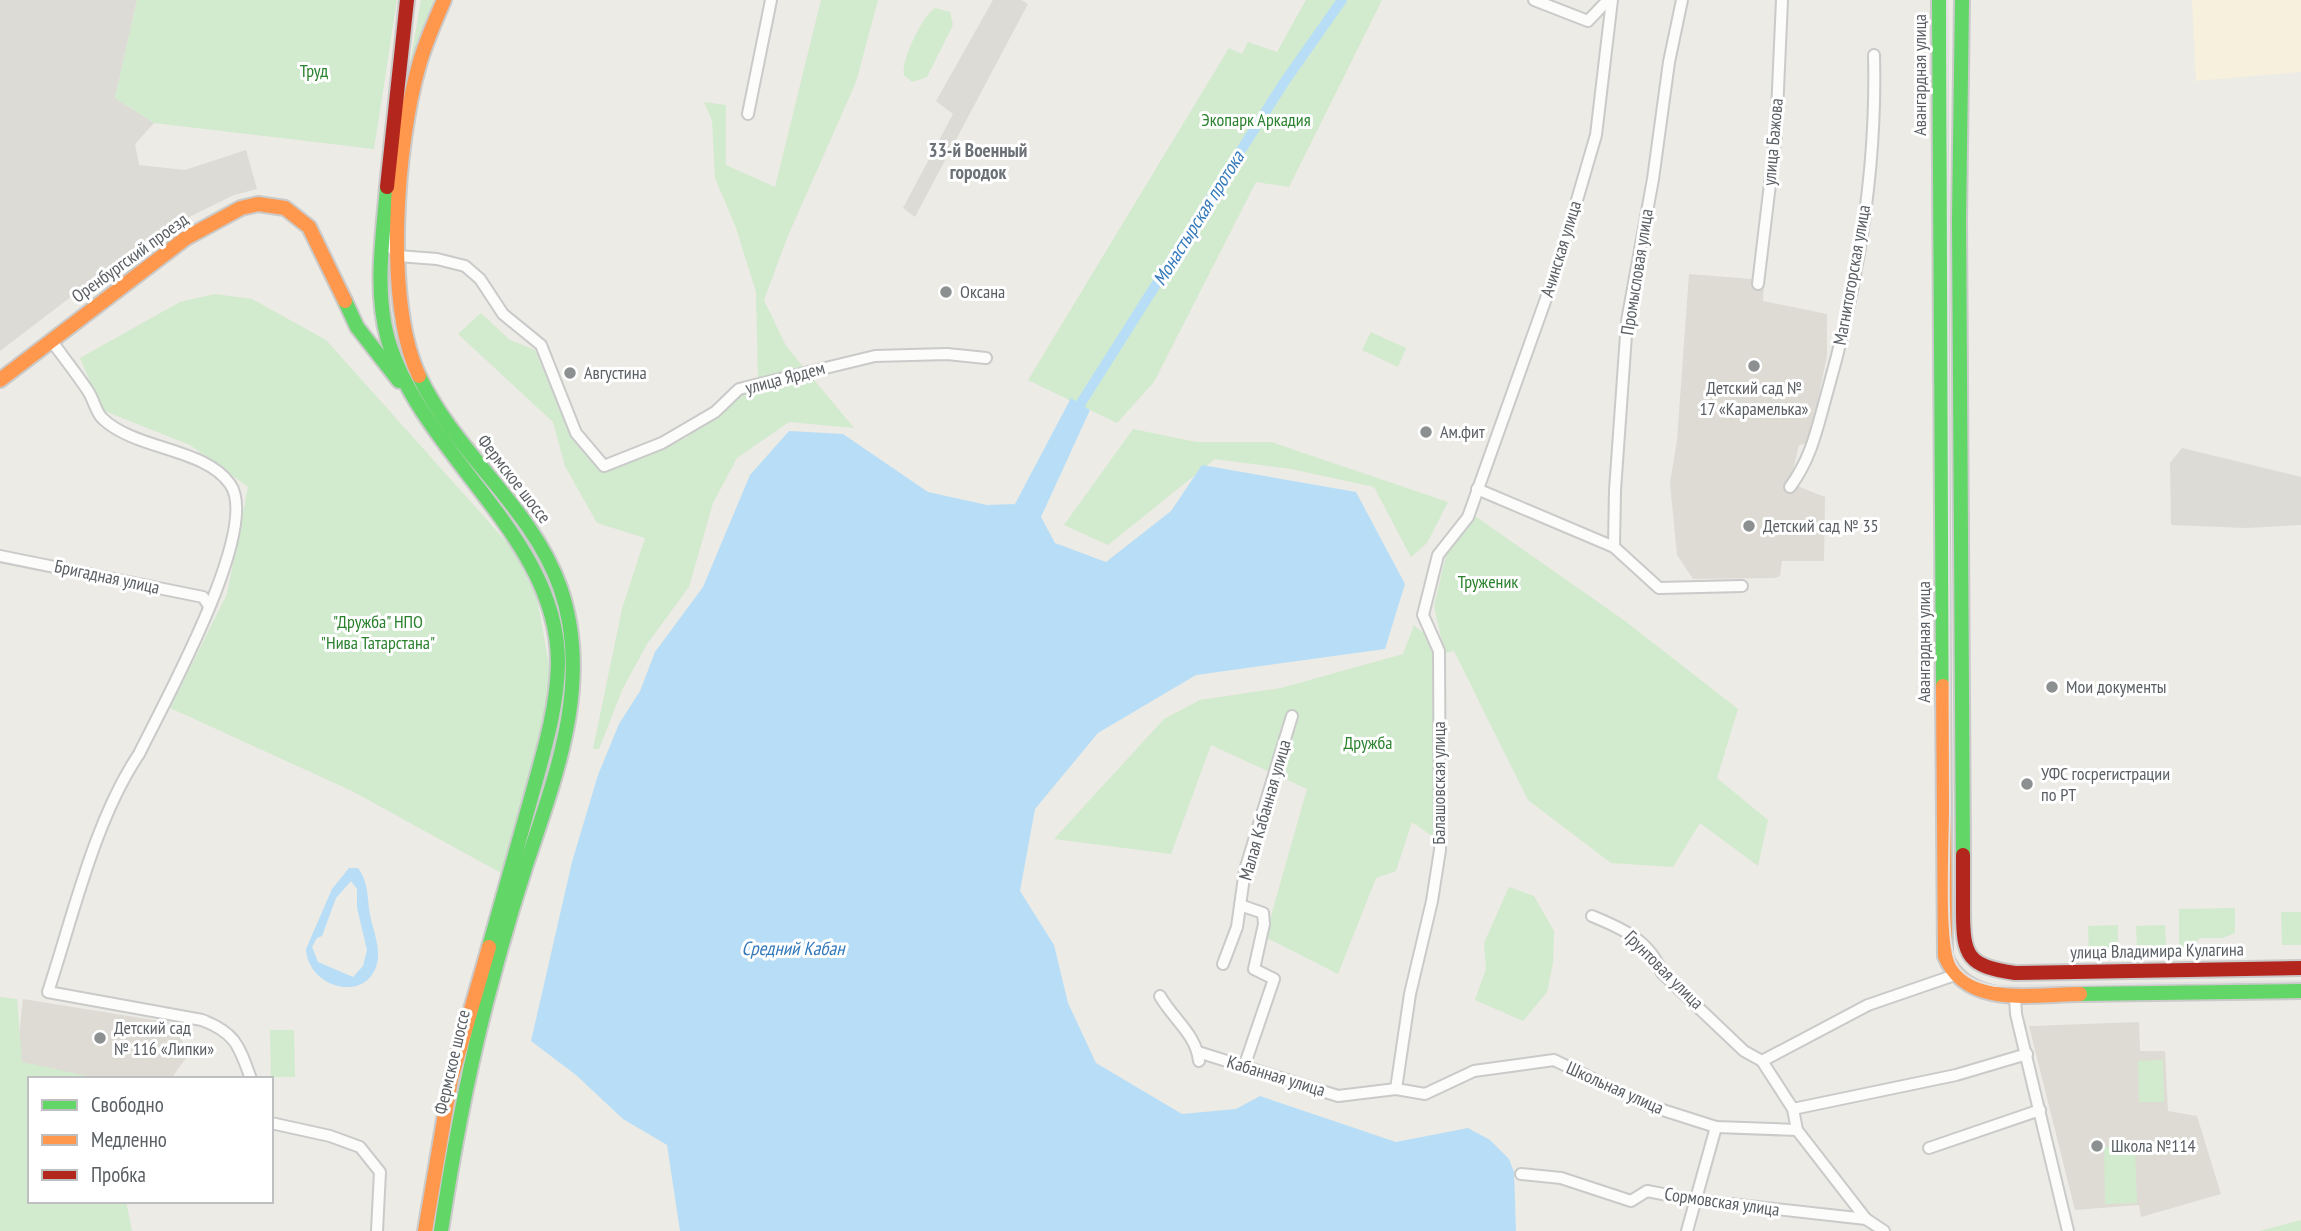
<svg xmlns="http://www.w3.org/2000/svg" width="2301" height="1231" font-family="'PT Sans Narrow',sans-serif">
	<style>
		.commercial { fill: #f6f0dd }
		.industrial { fill: #dddbd6 }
		.education { fill: #dedbd4 }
		.green { fill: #d2eace }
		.water { fill: #b8def7; fill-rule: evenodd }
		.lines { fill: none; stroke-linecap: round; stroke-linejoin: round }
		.canal { stroke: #b8def7; stroke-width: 10 }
		.street-casing { stroke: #c9cac9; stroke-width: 14 }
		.fast-casing { stroke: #cacaca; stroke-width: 18 }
		.slow-casing { stroke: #cacaca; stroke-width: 18 }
		.jam-casing { stroke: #cacaca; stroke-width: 18 }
		.street { stroke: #fcfcfb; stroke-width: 10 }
		.fast { stroke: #63d668; stroke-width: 14 }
		.slow { stroke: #ff974d; stroke-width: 14 }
		.jam { stroke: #b3261e; stroke-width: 14 }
		.tram { stroke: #e3e2e2; stroke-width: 2 }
		.poi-dot { fill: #8d9091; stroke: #fff; stroke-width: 2.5 }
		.labels { text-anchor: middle; stroke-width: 6; stroke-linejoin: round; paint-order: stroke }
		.park-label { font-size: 18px; fill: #2b822e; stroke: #fff }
		.street-label { font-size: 18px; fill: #5a5f64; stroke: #fff }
		.poi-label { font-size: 18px; fill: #5a5f64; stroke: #fff; text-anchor: start }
		.neighbourhood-label { font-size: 19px; font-weight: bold; fill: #6b7176; stroke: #fff }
		.water-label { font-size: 19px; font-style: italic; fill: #3479bb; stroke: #fff }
	</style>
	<rect width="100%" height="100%" fill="#ecebe5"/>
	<path class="commercial" d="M 2192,0 L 2301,0 L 2301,72 L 2196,81 Z"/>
	<g class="industrial">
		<path d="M 0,0 L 137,0 L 115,98 L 154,123 L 135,144 L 139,165 L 185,170 L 246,150 L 257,189 L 234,195 L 183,220 L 110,267 L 0,351 Z"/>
		<path d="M 993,0 L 1021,0 L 1028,4 L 915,217 L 903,208 L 953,114 L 936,101 Z"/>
		<path d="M 2182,448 L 2301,477 L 2301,525 L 2247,528 L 2171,525 L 2170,463 Z"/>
	</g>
	<g class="education">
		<path d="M 1689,274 L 1764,280 L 1763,301 L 1827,314 L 1827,356 L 1809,443 L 1799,445 L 1790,483 L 1825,497 L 1824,561 L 1782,561 L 1780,576 L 1775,578 L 1693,579 L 1677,555 L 1670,483 L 1677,440 Z"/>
		<path d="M 23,999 L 172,1023 L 189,1054 L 171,1079 L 49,1079 L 15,1072 Z"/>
		<path d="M 2139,1022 L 2140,1051 L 2165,1051 L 2168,1111 L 2197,1116 L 2221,1194 L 2141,1217 L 2139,1205 L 2075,1210 L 2029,1026 Z"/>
	</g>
	<g class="green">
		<path d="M 137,0 L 397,0 L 374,149 L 154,123 L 115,98 Z"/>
		<path d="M 421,0 L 434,0 L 419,40 L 403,104 Z"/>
		<path d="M 821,0 L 878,0 L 856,82 L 787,238 L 764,300 L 786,346 L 854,428 L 789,422 L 737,458 L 713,503 L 689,587 L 647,644 L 623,688 L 599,749 L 593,749 L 622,609 L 645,538 L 597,523 L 565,466 L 553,422 L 458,334 L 481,313 L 510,340 L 535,350 L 560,410 L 585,454 L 619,467 L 686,438 L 735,385 L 758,382 L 756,292 L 736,228 L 715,178 L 712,120 L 704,102 L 726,105 L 726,165 L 775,187 Z"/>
		<path d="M 1306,0 L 1382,0 L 1289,187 L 1256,182 L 1154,382 L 1117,423 L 1028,380 L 1229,48 L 1242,54 L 1248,42 L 1277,52 Z"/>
		<path d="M 935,8 L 950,12 L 953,25 L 927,77 L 912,82 L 904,75 C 900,62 923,15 935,8 Z"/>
		<path d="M 215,294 L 252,299 L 326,340 L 513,549 L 537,598 L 553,687 L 501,873 L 352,791 L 170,708 L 227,594 L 248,487 L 190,445 L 102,410 L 80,358 L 180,302 Z"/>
		<path d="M 1371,332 L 1406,348 L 1398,367 L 1362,350 Z"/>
		<path d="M 1133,429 L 1196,442 L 1271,442 L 1448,502 L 1427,543 L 1411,557 L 1374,487 L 1291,469 L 1215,459 L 1108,545 L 1064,525 Z"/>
		<path d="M 1475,516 L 1625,621 L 1738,709 L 1717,778 L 1768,820 L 1758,866 L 1700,823 L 1673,867 L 1611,863 L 1528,800 L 1454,651 L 1445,653 L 1445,845 L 1412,822 L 1396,871 L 1376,878 L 1338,974 L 1265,937 L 1307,789 L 1211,745 L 1171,854 L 1054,839 L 1164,719 L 1200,700 L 1281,688 L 1403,654 L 1414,625 L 1444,651 L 1434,606 L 1448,546 Z"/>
		<path d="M 1509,887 L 1534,896 L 1554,931 L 1553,963 L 1547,992 L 1523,1021 L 1475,1000 L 1486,969 L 1484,943 Z"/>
		<path d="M 2235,908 L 2235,933 L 2223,938 L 2200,938 L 2190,948 L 2179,948 L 2179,909 Z"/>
		<path d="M 2281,912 L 2301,912 L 2301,945 L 2282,945 Z"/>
		<path d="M 2118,925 L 2118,954 L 2089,955 L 2088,926 Z"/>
		<path d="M 2165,925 L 2166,947 L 2137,948 L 2136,926 Z"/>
		<path d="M 0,997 L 17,999 L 22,1062 L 102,1079 L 30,1079 L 30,1201 L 126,1201 L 132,1231 L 0,1231 Z"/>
		<path d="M 270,1030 L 294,1030 L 295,1077 L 271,1077 Z"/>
		<path d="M 2163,1060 L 2164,1102 L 2139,1102 L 2138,1061 Z"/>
		<path d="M 2135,1146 L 2137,1203 L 2105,1204 L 2104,1147 Z"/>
		<path d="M 2301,1220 L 2301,1231 L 2259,1231 Z"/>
	</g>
	<g class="water">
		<path d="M 1071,398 L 1090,410 L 1041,517 L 1055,543 L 1106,562 L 1171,511 L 1202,465 L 1356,492 L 1405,584 L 1385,649 L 1196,675 L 1098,733 L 1035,809 L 1020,891 L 1054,945 L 1068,1003 L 1096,1063 L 1182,1114 L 1236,1109 L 1260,1096 L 1396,1142 L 1468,1128 L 1490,1140 L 1509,1159 L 1514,1172 L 1516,1231 L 680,1231 L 667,1145 L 623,1119 L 576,1075 L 531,1041 L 572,862 L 598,775 L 619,724 L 640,691 L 655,652 L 703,587 L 750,475 L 789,431 L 843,434 L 928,492 L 987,505 L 1015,504 Z"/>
		<path d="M 349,868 L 358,868 C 369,883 367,897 370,915 C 373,929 379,944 378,958 C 372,1005 308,990 306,949 L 332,889 ZM 351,881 L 357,889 L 357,908 L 367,950 L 363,966 L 353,977 L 318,962 L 312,947 L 317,938 L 322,936 L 336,898 Z"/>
	</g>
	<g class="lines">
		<path class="canal" d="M 1081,403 L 1283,84 L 1342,0"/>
		<g class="street-casing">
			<g id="street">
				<path d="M 1534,0 L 1588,21 L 1608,0"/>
				<path d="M 748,114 L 771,0"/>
				<path d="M 385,232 L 388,243 L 398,256 L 437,259 L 465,266 L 480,279 L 503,314 L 541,345 L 576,433 L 604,466 L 662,443 L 715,412 L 739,389 L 875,356 L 947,354 L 986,358"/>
				<path d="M 1758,284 L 1776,134 L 1782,0"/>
				<path d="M 51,340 C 63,357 77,374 88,391 C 94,400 96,413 103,419 C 136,450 205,448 230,484 C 262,528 162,706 139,754 C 95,819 73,916 48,992 L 202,1020 C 236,1033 239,1046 251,1079"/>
				<path d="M 1790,487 C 1812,457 1817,428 1827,393 C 1858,284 1877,168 1874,55"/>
				<path d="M 1477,489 L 1614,547 L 1659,588 L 1742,586"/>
				<path d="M 1614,547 L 1615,490 L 1627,321 L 1653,179 L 1669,62 L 1682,0"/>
				<path d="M 0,556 L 203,597 L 209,606"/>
				<path d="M 1240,905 L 1263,913 L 1264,924 L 1254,969 L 1274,979 L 1244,1067"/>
				<path d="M 1592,916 C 1621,928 1650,940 1662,973 L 1744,1051 L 1762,1061 L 1793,1109 L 1797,1130 L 1866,1219"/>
				<path d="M 1223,964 L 1237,927 L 1245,870 L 1292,716"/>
				<path d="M 1160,996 C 1173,1019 1196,1034 1199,1061"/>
				<path d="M 2015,996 L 2016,1014 L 2068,1231"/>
				<path d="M 1198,1052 L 1338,1096 L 1396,1089 L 1425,1094 L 1474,1071 L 1554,1060 L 1647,1105 L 1716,1127 L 1797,1130"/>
				<path d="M 1762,1061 L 1868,1005 L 1955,975"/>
				<path d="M 1396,1089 L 1410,994 L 1432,901 L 1440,850 L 1439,651 L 1423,615 L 1438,555 L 1468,517 L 1558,265 L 1596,135 L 1612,0"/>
				<path d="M 1793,1109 L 1956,1075 L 2027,1054"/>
				<path d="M 271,1123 L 330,1136 L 360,1147 L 380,1172 L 377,1231"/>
				<path d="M 1929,1148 L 2040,1110"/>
				<path d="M 1521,1174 L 1561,1178 L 1631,1201 L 1647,1191 L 1694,1200 L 1866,1219 L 1884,1231"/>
				<path d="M 1687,1231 L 1716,1127"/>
			</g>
		</g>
		<g class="fast-casing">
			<g id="fast">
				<path d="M 1939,0 L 1943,686"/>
				<path d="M 1962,0 L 1959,220 L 1963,855"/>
				<path d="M 387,187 C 383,237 374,290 388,340 C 423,457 559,537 558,664 C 557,710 543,754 531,798 C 517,848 503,897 489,947"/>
				<path d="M 345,301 L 357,327 L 399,381"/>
				<path d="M 419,376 C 456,454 531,506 560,587 C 593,681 556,775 526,865 C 514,902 503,939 493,977 C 470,1060 454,1145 441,1231"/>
				<path d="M 2080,994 L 2301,991"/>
			</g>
		</g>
		<g class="slow-casing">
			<g id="slow">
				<path d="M 419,376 C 384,302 396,144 419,65 C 425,43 435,21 444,0"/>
				<path d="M 0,380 L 186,238 L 241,208 L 258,204 L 285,208 L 309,227 L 345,301"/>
				<path d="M 1943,686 L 1945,956 C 1967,1009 2034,994 2080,994"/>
				<path d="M 425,1231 L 451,1079 L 489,947"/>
			</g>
		</g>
		<g class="jam-casing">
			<g id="jam">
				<path d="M 387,187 L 407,0"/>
				<path d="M 1963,855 C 1963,874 1963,892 1963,911 C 1963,957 1968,966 2015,973 L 2301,968"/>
			</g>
		</g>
		<use href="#street" class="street"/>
		<use href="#fast" class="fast"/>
		<use href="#slow" class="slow"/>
		<use href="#jam" class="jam"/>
		<path class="tram" d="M 1947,0 L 1950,808 C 1950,840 1945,936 1955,961 C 1962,977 1979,983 1995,986 L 2301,981"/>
	</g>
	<g class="poi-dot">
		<circle cx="946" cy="292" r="7"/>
		<circle cx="1754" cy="366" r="7"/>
		<circle cx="570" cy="373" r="7"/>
		<circle cx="1426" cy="432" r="7"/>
		<circle cx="1749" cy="526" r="7"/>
		<circle cx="2052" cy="687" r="7"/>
		<circle cx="2027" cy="784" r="7"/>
		<circle cx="100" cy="1038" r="7"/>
		<circle cx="2097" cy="1146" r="7"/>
	</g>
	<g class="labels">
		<g class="park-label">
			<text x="314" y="77">Труд</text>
			<text x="1256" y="126">Экопарк Аркадия</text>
			<text x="1488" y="588">Труженик</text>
			<text x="378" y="628">"Дружба" НПО<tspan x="378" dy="21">"Нива Татарстана"</tspan></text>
			<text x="1368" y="749">Дружба</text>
		</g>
		<g class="street-label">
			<text transform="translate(1920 75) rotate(-90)" y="6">Авангардная улица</text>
			<text transform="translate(1773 142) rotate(-85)" y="6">улица Бажова</text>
			<text transform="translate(1561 249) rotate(-73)" y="6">Ачинская улица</text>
			<text transform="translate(130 258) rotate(-36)" y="6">Оренбургский проезд</text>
			<text transform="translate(1637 272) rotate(-81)" y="6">Промысловая улица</text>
			<text transform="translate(1852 275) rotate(-80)" y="6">Магнитогорская улица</text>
			<text transform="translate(785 378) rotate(-15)" y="6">улица Ярдем</text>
			<text transform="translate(514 479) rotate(52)" y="6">Фермское шоссе</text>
			<text transform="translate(107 577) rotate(12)" y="6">Бригадная улица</text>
			<text transform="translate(1924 642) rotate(-90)" y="6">Авангардная улица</text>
			<text transform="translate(1439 783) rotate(-90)" y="6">Балашовская улица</text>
			<text transform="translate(1265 810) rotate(-74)" y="6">Малая Кабанная улица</text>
			<text transform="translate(2157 951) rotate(-1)" y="6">улица Владимира Кулагина</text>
			<text transform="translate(1664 970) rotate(45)" y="6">Грунтовая улица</text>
			<text transform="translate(452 1062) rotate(-77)" y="6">Фермское шоссе</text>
			<text transform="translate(1276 1076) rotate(17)" y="6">Кабанная улица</text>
			<text transform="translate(1615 1088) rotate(24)" y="6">Школьная улица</text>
			<text transform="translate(1722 1202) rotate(8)" y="6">Сормовская улица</text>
		</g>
		<g class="poi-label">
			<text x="960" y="298">Оксана</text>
			<text x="584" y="379">Августина</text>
			<text x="1754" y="394" text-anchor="middle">Детский сад №<tspan x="1754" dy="21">17 «Карамелька»</tspan></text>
			<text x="1440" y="438">Ам.фит</text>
			<text x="1763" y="532">Детский сад № 35</text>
			<text x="2066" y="693">Мои документы</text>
			<text x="2041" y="780">УФС госрегистрации<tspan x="2041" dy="21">по РТ</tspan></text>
			<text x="114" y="1034">Детский сад<tspan x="114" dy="21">№ 116 «Липки»</tspan></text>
			<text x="2111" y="1152">Школа №114</text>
		</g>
		<g class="neighbourhood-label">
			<text x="978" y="157">33-й Военный<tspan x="978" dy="22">городок</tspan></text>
		</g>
		<g class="water-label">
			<text transform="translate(1198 218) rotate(-58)" y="7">Монастырская протока</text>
			<text x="793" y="955">Средний Кабан</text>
		</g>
	</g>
	<rect x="28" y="1077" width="245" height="126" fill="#ffffff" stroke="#bdbfc1" stroke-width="2"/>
	<rect x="42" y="1100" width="35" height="10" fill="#63d668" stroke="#bdbfc1" stroke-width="2"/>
	<text x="91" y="1112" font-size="21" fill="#5a5f64">Свободно</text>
	<rect x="42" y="1135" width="35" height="10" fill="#ff974d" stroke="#bdbfc1" stroke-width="2"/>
	<text x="91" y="1147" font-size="21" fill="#5a5f64">Медленно</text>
	<rect x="42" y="1170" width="35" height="10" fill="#b3261e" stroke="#bdbfc1" stroke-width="2"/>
	<text x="91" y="1182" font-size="21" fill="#5a5f64">Пробка</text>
</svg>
